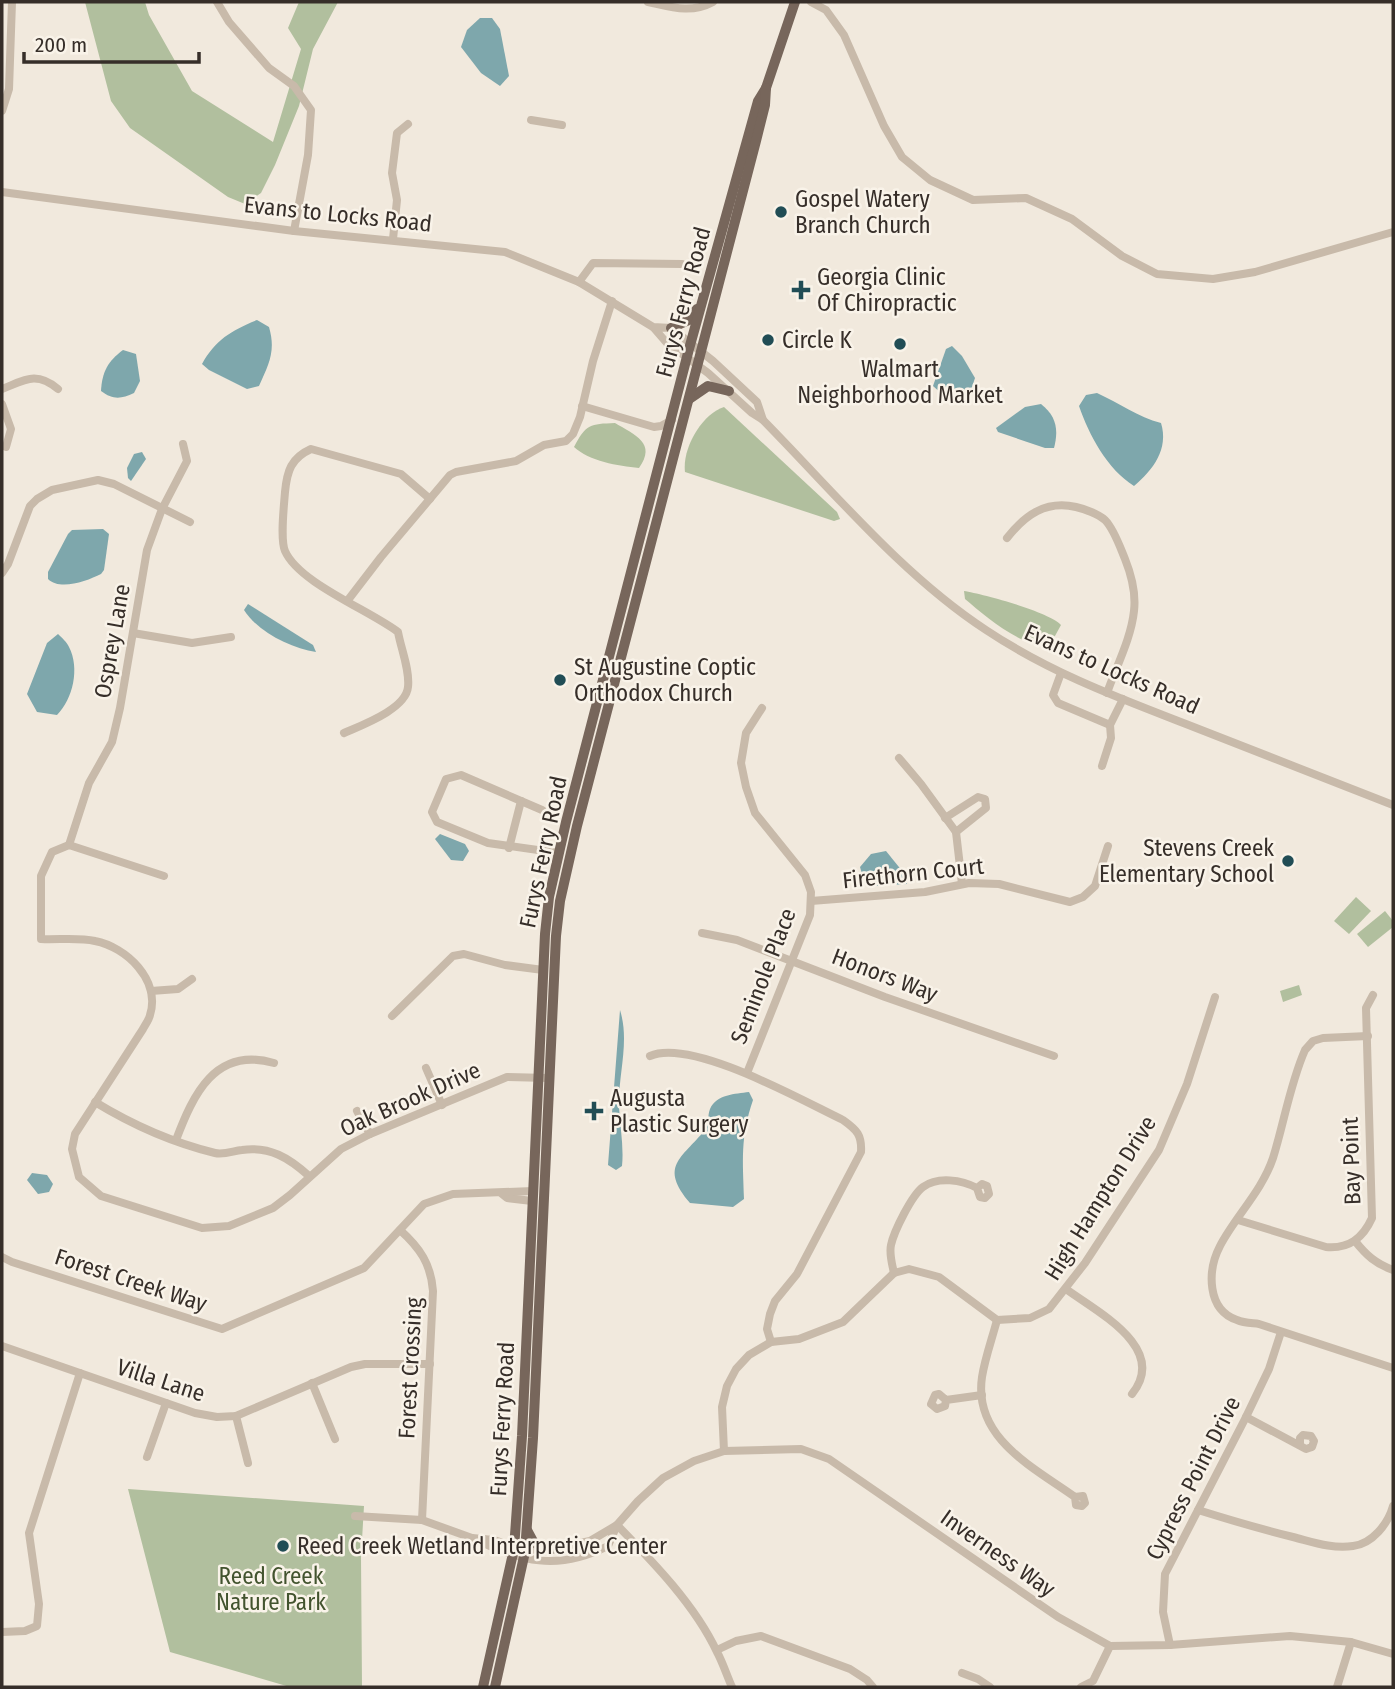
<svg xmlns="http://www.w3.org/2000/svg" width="1395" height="1689" font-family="'Fira Sans Condensed',sans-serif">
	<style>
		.green { fill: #b1bf9e }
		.water { fill: #7ea7ac }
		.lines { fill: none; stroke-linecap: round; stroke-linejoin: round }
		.minor { stroke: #c8baaa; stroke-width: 8 }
		.major { stroke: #77665b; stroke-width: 10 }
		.poi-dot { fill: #214d55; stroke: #f9f3e9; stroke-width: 2.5 }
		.labels { text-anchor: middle; stroke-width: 5; stroke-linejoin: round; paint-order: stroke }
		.poi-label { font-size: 23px; fill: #362e29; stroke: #f9f3e9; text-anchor: start }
		.street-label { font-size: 23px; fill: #362e29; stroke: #f9f3e9 }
		.park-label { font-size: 23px; fill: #42532e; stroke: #f9f3e9 }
	</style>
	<rect width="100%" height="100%" fill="#f1e9dd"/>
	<g class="green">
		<path d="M 85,2 L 145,2 L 149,15 L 192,91 L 273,142 L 301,49 L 288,28 L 299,2 L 338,2 L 313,49 L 299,106 L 275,165 L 261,193 L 245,204 L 228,197 L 130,128 L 111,101 Z"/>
		<path d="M 724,407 L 837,512 L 840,519 L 834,521 L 685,472 C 682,448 702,414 724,407 Z"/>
		<path d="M 615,423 C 635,435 657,443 639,468 C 618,466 589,461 574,447 C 586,424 590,424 615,423 Z"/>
		<path d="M 964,591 C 983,594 1050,612 1061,625 L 1050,645 C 1023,649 985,616 965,599 Z"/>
		<path d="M 1356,897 L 1371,911 L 1349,934 L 1334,921 Z"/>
		<path d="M 1385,911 L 1393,921 L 1393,927 L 1368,947 L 1357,934 Z"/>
		<path d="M 1299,985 L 1302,995 L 1283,1002 L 1280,991 Z"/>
		<path d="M 128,1489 L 364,1506 L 361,1557 L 362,1687 L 290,1687 L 170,1652 Z"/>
	</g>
	<g class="water">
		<path d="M 480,18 L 492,18 L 500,29 L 509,76 L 500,86 L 481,73 L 461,47 L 467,30 Z"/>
		<path d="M 257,320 L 269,327 C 276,351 269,364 259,386 L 247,389 L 209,370 L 202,364 C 215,340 232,330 257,320 Z"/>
		<path d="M 952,346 L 962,356 L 975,378 L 971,390 L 960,398 L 942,394 L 933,386 L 946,349 Z"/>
		<path d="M 123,350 L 136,354 L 140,381 L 134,393 C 121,399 113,400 101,391 C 102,372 108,361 123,350 Z"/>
		<path d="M 1097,393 C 1119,403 1138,417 1161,423 C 1169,449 1153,470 1134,486 C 1107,469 1089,435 1079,406 L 1086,395 Z"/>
		<path d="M 1041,404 C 1056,416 1059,429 1054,448 L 1045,448 L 998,432 L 996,428 L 1025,407 Z"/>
		<path d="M 142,452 L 146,459 L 131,481 L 128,478 L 127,468 L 134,454 Z"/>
		<path d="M 103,529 L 109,534 L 104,570 L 101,574 C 87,581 60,591 48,579 L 48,572 L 68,534 L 72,530 Z"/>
		<path d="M 248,604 L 313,645 L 316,652 C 291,648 259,633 244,610 Z"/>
		<path d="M 58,634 C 62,638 67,642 69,647 C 80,668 73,699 57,715 L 37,712 L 27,694 L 47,643 Z"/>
		<path d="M 440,834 L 465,844 L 469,851 L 463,861 L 451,860 L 435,839 Z"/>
		<path d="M 886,851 L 907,877 L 907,884 L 873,886 L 864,881 L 860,867 L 871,854 Z"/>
		<path d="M 620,1010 C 630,1042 618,1074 619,1107 C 620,1127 624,1147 622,1166 L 616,1170 L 608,1165 Z"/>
		<path d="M 749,1092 L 753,1100 C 740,1138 743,1160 744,1199 L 733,1207 L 690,1203 C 659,1166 681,1159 705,1130 C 710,1123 707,1116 710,1109 C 717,1094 735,1094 749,1092 Z"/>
		<path d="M 32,1173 L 47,1175 L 53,1184 L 49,1192 L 38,1194 L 27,1180 Z"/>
	</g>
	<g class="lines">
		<g class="minor">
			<path d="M 217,2 L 229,22 L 269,68 L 294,86 L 311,110 L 308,155 L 294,231"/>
			<path d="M 648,2 C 671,7 691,14 713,2"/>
			<path d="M 811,2 L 826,10 L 844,35 L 884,126 L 902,157 L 930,180 L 973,200 L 1026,198 L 1072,219 L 1122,256 L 1157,274 L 1213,279 L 1255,272 L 1393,232"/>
			<path d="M 2,111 L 9,89 L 12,2"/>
			<path d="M 531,120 L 562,125"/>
			<path d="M 2,192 L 294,231 L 505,252 L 579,282 L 653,327 L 666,342 L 708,373 L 752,413 L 763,420 L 757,402 L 713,361 L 671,328 L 653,327"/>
			<path d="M 393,239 L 397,200 L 392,173 L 397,133 L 408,124"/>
			<path d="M 579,282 L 593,263 L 682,264"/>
			<path d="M 2,389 C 25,380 36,371 58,389"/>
			<path d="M 2,404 L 11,429 L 6,447"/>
			<path d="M 582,406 L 654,427 L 661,426 L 672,420"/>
			<path d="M 763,420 C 833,491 902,575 986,630 C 1049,672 1116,697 1186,724 C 1255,751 1324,778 1393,805"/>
			<path d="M 1007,538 C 1025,515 1046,500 1076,507 C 1085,509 1098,514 1105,520 C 1114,529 1120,547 1125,559 C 1131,574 1136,594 1134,611 C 1131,639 1116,667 1107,693"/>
			<path d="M 2,573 L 8,564 L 30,506 L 37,499 L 52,490 L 98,480 L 114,484 L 190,522"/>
			<path d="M 348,600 L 381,557 L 450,475 L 456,472 L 516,461 L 544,445 L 566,441 L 573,434 L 580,417 L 593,361 L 612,301"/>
			<path d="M 133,633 L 192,643 L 231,637"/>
			<path d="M 1061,673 L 1053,695 L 1058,703 L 1110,725"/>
			<path d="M 344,733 C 362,725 406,709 408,687 C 410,670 401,649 398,632 C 369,610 299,583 285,551 C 280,539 284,506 285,492 C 287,471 291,458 311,449 L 401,474 L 430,499"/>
			<path d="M 899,758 L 921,784 L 956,832 L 962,884"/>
			<path d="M 1102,766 L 1111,738 L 1110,725 L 1123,699"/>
			<path d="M 542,810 L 461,775 L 446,779 L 432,812 L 437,822 L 488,843 L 559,853"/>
			<path d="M 945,818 L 978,797 L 985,799 L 986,808 L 956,832"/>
			<path d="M 69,845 L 89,783 L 112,742 L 120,708 L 147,550 L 162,509 L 187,461 L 183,444"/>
			<path d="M 509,848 L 521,801"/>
			<path d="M 164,876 L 69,845 L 52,852 L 41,876 L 41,939 C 58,940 78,937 95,941 C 126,947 161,980 150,1015 C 149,1020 145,1025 143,1029 L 75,1134 L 72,1149 L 79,1177 L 101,1196 L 202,1228 L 229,1226 L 273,1208 L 290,1195 L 341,1149 L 370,1134 L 507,1077 L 548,1078"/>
			<path d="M 811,901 L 925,892 L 969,883 L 999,884 L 1070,902 L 1083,897 L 1095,886 L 1108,846"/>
			<path d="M 702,933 L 737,940 L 885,997 L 1054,1056"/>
			<path d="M 151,991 L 178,989 L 192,979"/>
			<path d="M 392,1016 L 453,956 L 464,954 L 505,965 L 543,970"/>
			<path d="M 1368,1036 L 1323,1038 L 1313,1041 L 1305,1050 C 1290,1084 1284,1123 1273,1158 C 1262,1191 1235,1217 1220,1246 C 1207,1271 1207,1310 1237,1320 C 1244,1323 1252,1323 1259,1324 L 1393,1368"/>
			<path d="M 650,1056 C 692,1038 803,1101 843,1120 C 857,1130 862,1135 861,1152 L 797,1274 L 775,1301 L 770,1314 L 767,1329 L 771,1342"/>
			<path d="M 426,1068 L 442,1105"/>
			<path d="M 747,1073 L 810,915 L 811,892 L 805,875 L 755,813 L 746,787 L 741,763 L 746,733 L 762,708"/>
			<path d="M 95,1102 C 131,1124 174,1143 215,1153 C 224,1155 233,1151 242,1150 C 270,1146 289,1158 309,1176"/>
			<path d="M 357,1111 L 370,1134"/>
			<path d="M 176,1140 C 193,1095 215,1046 274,1063"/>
			<path d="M 502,1194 L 507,1198 L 532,1201"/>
			<path d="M 1238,1220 L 1326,1247 C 1349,1249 1363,1238 1372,1218 L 1366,1008 L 1373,995"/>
			<path d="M 400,1230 C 420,1248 431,1264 433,1291 L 422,1520"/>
			<path d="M 1355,1241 C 1366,1255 1376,1264 1393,1270"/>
			<path d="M 2,1257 L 12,1262 L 222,1329 L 364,1268 L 424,1204 L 453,1194 L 533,1191"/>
			<path d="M 894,1273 C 892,1264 889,1254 891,1245 C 894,1231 912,1195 923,1187 C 938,1176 962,1180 977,1188 L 980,1197 L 985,1198 L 989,1194 L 987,1186 L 982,1184 L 977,1188"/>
			<path d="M 1066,1289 C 1097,1312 1169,1348 1132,1394"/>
			<path d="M 997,1320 C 992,1339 985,1358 982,1377 C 973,1438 1033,1467 1075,1497 L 1076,1505 L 1082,1506 L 1085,1503 L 1083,1496 L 1075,1497"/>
			<path d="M 2,1346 L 195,1413 L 217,1417 L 236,1416 L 351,1367 L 365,1364 L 430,1364"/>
			<path d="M 312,1383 L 335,1439"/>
			<path d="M 946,1400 L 945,1406 L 937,1409 L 931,1404 L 935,1395 L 939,1394 L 946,1400 L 982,1395"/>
			<path d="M 236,1416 L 248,1463"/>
			<path d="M 1246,1417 L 1306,1449 L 1312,1447 L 1314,1441 L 1311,1436 L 1303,1435 L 1300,1438 L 1300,1445"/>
			<path d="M 724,1451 L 722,1407 L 727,1386 L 736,1369 L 749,1355 L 771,1342 L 799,1339 L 843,1322 L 894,1273 L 909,1269 L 939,1277 L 997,1320 L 1030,1318 L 1049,1309 L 1085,1263 L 1159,1150 L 1187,1084 L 1215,997"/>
			<path d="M 147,1457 L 166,1403"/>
			<path d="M 1198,1510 C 1230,1520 1261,1529 1293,1537 C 1313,1542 1332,1549 1353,1546 C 1372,1544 1388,1524 1393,1506"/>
			<path d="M 355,1516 L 422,1520 L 472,1538"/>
			<path d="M 617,1525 L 608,1546 C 556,1572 522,1561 472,1538 L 494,1540 L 525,1550 L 550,1549 L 590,1541 Z"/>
			<path d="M 2,1632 L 25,1631 L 37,1626 L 39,1604 L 29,1533 L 80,1373"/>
			<path d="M 1170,1645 L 1163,1612 L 1165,1574 L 1246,1417 L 1269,1369 L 1281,1332"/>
			<path d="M 717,1650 L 736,1641 L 761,1636 L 850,1669 L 867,1680 L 873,1687"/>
			<path d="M 962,1673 L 978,1679 L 990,1687"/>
			<path d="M 732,1687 C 727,1676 723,1663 717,1652 C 695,1605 653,1562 617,1525 L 638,1501 L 663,1478 L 694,1461 L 724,1451 L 801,1449 L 829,1459 L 1058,1617 L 1110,1646 L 1170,1645 L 1290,1636 L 1351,1642 L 1393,1654"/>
			<path d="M 1081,1687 L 1093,1681 L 1110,1646"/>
			<path d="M 1337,1687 L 1351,1642"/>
		</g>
		<g class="major">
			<path d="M 671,328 L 689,320 L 697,309"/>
			<path d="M 689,399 L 708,386 L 729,391"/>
			<path d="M 527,1530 L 534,1543 L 552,1549"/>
			<path d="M 483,1687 L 514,1549 L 522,1436 L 545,934 L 549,897 L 566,822 L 689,349 L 758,101 L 766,88 L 795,2"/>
			<path d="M 495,1687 L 525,1552 L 533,1438 L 556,936 L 560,901 L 577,826 L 756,141 L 765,105 L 766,88"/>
		</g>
	</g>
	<g class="poi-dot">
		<circle cx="781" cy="212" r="7"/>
		<path d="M797.5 279.5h7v7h7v7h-7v7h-7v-7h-7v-7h7z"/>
		<circle cx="768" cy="340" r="7"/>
		<circle cx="900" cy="344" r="7"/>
		<circle cx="560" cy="680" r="7"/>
		<circle cx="1288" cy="861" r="7"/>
		<path d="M590.5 1100.5h7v7h7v7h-7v7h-7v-7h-7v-7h7z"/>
		<circle cx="283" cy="1546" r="7"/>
	</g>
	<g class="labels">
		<g class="poi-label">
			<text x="795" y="207">Gospel Watery<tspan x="795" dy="26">Branch Church</tspan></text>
			<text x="817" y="285">Georgia Clinic<tspan x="817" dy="26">Of Chiropractic</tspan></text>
			<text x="782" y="348">Circle K</text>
			<text x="900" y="377" text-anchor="middle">Walmart<tspan x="900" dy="26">Neighborhood Market</tspan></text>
			<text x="574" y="675">St Augustine Coptic<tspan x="574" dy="26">Orthodox Church</tspan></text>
			<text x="1274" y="856" text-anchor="end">Stevens Creek<tspan x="1274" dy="26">Elementary School</tspan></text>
			<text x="610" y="1106">Augusta<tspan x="610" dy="26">Plastic Surgery</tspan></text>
			<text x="297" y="1554">Reed Creek Wetland Interpretive Center</text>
		</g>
		<g class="street-label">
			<text transform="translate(338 214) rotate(6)" y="8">Evans to Locks Road</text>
			<text transform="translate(683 302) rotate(-75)" y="8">Furys Ferry Road</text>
			<text transform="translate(112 641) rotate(-80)" y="8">Osprey Lane</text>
			<text transform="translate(1112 669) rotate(24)" y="8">Evans to Locks Road</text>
			<text transform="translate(543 852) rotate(-78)" y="8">Furys Ferry Road</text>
			<text transform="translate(913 873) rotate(-6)" y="8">Firethorn Court</text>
			<text transform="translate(885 975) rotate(21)" y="8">Honors Way</text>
			<text transform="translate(763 976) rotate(-69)" y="8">Seminole Place</text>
			<text transform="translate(410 1099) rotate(-24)" y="8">Oak Brook Drive</text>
			<text transform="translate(1351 1161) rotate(-92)" y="8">Bay Point</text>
			<text transform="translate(1100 1198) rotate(-58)" y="8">High Hampton Drive</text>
			<text transform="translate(131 1280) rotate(18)" y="8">Forest Creek Way</text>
			<text transform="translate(410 1368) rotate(-87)" y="8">Forest Crossing</text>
			<text transform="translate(161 1380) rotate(18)" y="8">Villa Lane</text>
			<text transform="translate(502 1419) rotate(-87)" y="8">Furys Ferry Road</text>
			<text transform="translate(1193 1478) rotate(-63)" y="8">Cypress Point Drive</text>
			<text transform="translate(998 1553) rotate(35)" y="8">Inverness Way</text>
		</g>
		<g class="park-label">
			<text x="271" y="1584">Reed Creek<tspan x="271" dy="26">Nature Park</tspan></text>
		</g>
	</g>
	<rect width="1395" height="1689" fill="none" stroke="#362e29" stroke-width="7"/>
	<path d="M24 52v10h175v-10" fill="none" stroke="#362e29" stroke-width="3.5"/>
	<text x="35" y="52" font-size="21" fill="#362e29" stroke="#f9f3e9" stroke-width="5" paint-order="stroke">200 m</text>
</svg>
